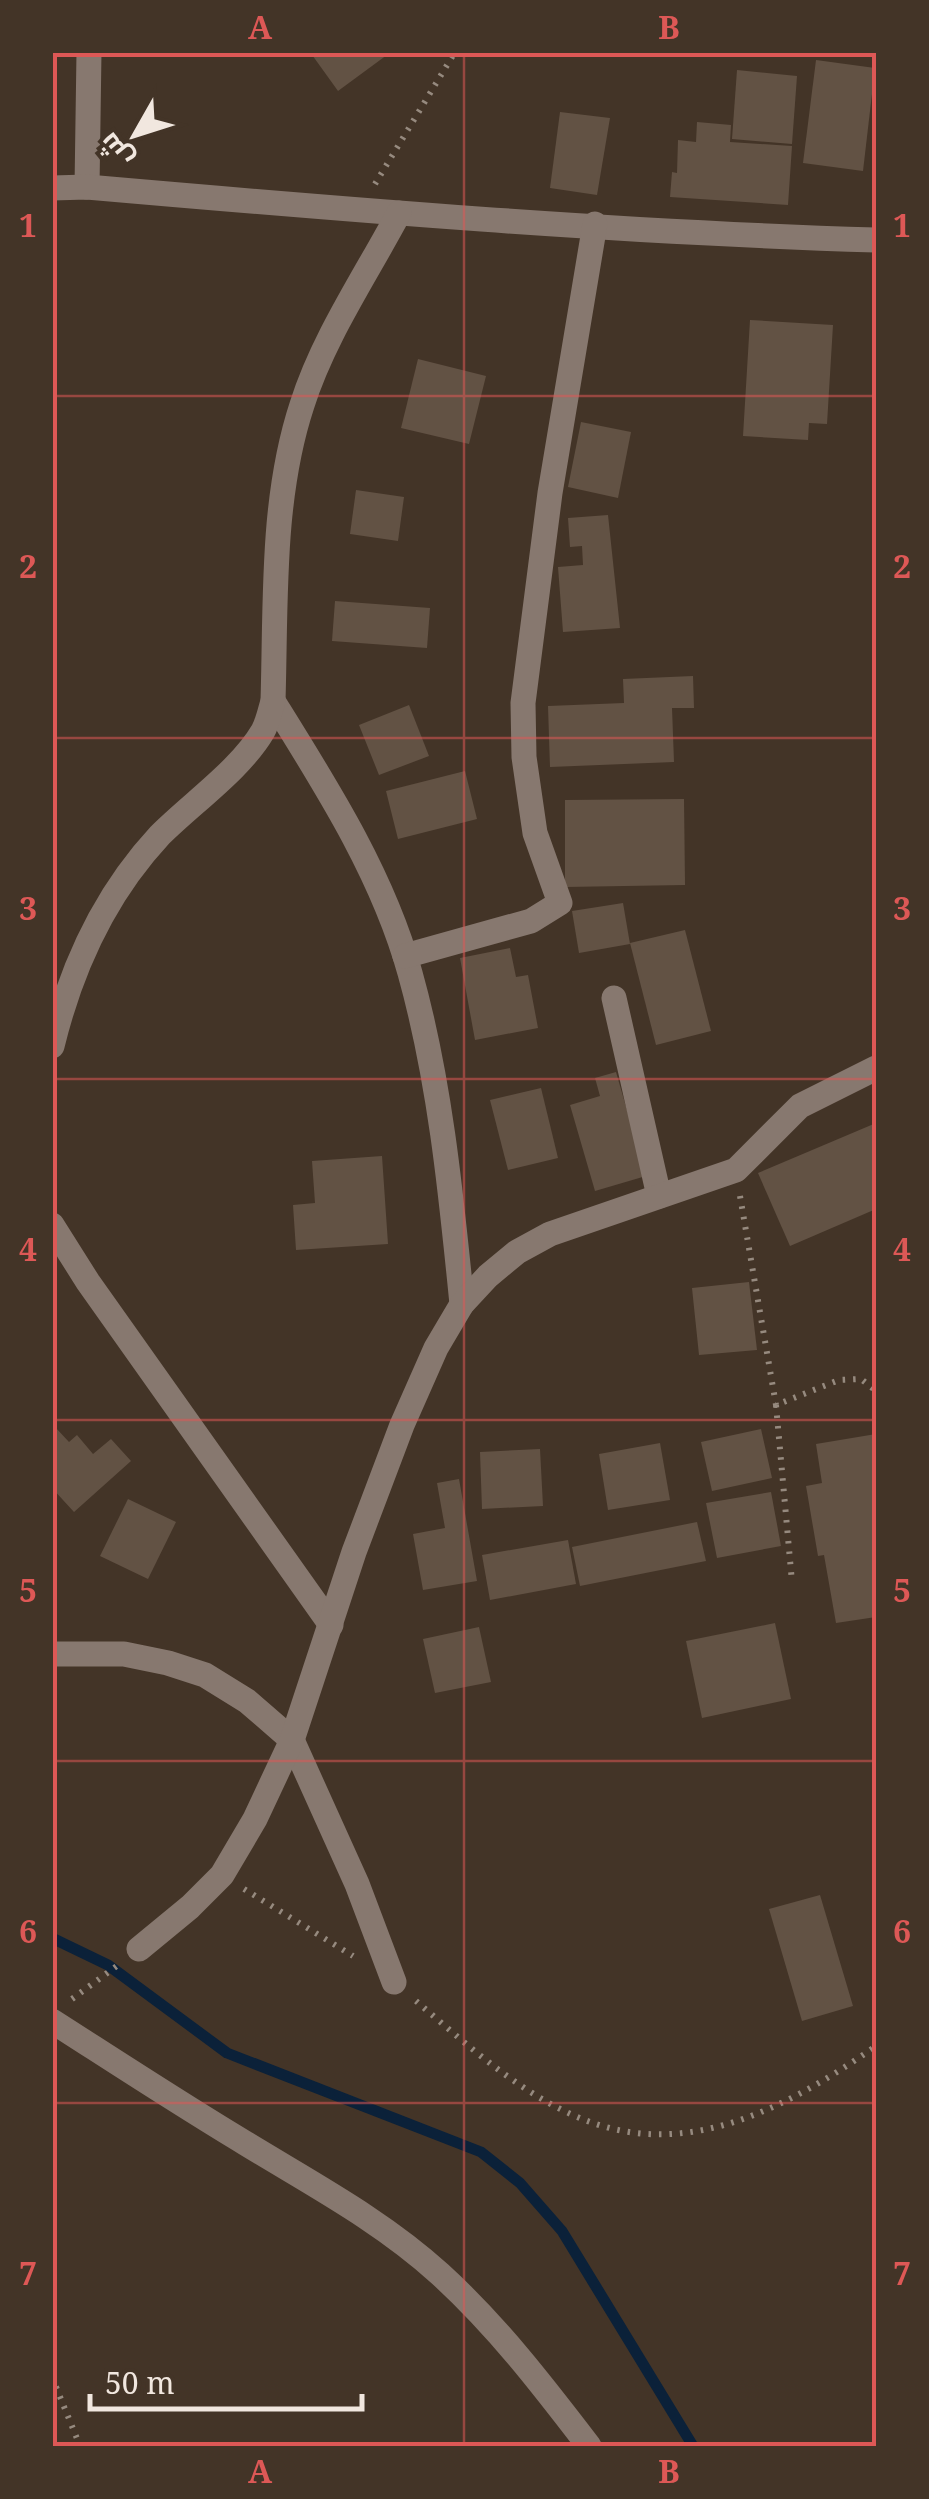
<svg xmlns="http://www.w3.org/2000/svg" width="929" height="2499" font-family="'Noto Serif',Cairo,serif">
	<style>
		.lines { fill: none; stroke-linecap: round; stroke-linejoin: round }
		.stream { stroke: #0b2139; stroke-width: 11 }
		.building { fill: #625244 }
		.path { stroke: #968a7f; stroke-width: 6; stroke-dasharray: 2.5 8; stroke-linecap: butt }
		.minor { stroke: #87786f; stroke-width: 25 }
		.grid { fill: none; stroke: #dd5856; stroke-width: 2.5; stroke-opacity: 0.55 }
		.neatline { fill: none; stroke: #dd5856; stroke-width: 4 }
		.grid-label { font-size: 32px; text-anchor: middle; font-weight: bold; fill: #dd5856 }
	</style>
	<rect width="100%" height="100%" fill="#433427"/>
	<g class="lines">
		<path class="stream" d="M 52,1938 L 108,1965 L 227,2053 L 481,2152 L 520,2183 L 562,2231 L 693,2446"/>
	</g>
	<g class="building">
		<path d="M 310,52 L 391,52 L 338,91 Z"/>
		<path d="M 816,60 L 875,68 L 863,171 L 803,163 Z"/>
		<path d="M 737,70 L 797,76 L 792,144 L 732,139 Z"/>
		<path d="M 560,112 L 610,118 L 597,195 L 550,188 Z"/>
		<path d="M 697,122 L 731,125 L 730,142 L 792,146 L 788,205 L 670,197 L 672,172 L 677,173 L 678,140 L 696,142 Z"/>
		<path d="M 750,320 L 833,325 L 827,424 L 809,423 L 808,440 L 743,436 Z"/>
		<path d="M 418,359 L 486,376 L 469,444 L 401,428 Z"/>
		<path d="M 581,422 L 631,432 L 618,498 L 568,487 Z"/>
		<path d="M 356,490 L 404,497 L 398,541 L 350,534 Z"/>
		<path d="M 608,515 L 620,628 L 563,632 L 558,567 L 583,565 L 582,546 L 570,547 L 568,518 Z"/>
		<path d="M 335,601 L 430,608 L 427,648 L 332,641 Z"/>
		<path d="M 693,676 L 694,708 L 672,708 L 674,762 L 550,767 L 548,706 L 624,703 L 623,679 Z"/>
		<path d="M 409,705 L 429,756 L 379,775 L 359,725 Z"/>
		<path d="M 465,771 L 477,819 L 398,839 L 386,791 Z"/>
		<path d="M 684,799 L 685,885 L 565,887 L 565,800 Z"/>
		<path d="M 623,903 L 630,944 L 579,953 L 572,911 Z"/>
		<path d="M 685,930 L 711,1031 L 656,1045 L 630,943 Z"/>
		<path d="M 510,948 L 516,977 L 528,975 L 538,1028 L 475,1040 L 460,958 Z"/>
		<path d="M 616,1072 L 646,1176 L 595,1191 L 570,1105 L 600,1096 L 595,1078 Z"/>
		<path d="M 541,1088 L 558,1158 L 508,1170 L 490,1100 Z"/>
		<path d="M 876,1123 L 876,1209 L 790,1246 L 758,1173 Z"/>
		<path d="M 382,1156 L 388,1244 L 296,1250 L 293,1205 L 315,1203 L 312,1161 Z"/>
		<path d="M 749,1282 L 757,1350 L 699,1355 L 692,1288 Z"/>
		<path d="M 55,1427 L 69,1442 L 77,1435 L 93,1454 L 111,1439 L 131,1461 L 74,1512 L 52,1488 L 52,1429 Z"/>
		<path d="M 761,1429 L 772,1478 L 712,1491 L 701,1442 Z"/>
		<path d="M 876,1434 L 876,1617 L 836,1623 L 824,1555 L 818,1556 L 806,1486 L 822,1483 L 816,1444 Z"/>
		<path d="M 660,1443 L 670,1500 L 608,1510 L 599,1454 Z"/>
		<path d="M 540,1449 L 543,1506 L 482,1509 L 480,1452 Z"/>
		<path d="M 459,1479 L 477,1581 L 423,1590 L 413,1534 L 445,1528 L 437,1483 Z"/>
		<path d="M 771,1492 L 781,1546 L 717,1558 L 706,1503 Z"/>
		<path d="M 128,1499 L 176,1522 L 148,1579 L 100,1556 Z"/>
		<path d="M 697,1522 L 706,1561 L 580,1586 L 572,1547 Z"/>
		<path d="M 568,1540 L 576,1584 L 490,1600 L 482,1555 Z"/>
		<path d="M 775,1623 L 791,1699 L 702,1718 L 686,1641 Z"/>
		<path d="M 479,1627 L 491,1682 L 435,1693 L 423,1639 Z"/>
		<path d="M 820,1895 L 853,2006 L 802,2021 L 769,1909 Z"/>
	</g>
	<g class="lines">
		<g class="path">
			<path d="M 375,184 L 455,52"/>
			<path d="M 740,1196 L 776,1405 L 839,1380 L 861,1379 L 876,1391"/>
			<path d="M 776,1405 L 792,1582"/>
			<path d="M 244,1889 L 353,1956"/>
			<path d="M 72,1999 L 118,1965"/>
			<path d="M 416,2001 C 477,2053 546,2119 629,2132 C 718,2146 806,2095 876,2046"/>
			<path d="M 52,2377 L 80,2446"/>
		</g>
		<g class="minor">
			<path d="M 87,187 L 89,52"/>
			<path d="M 52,188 L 87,187 C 350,210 613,232 876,240"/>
			<path d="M 273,701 C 326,786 383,875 410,973 C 440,1080 451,1194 462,1304"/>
			<path d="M 405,956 L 531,921 L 560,903 L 535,833 L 524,757 L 523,703 L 550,493 L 595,224"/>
			<path d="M 614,998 L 659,1196"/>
			<path d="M 52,1046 C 71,968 105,894 160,835 C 192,803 241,769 263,731 C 268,722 270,711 273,701 C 276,604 271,499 302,405 C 323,338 366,275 399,213"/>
			<path d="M 52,1225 L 88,1282 L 331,1625"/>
			<path d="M 52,1654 L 124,1654 L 168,1663 L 205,1675 L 247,1701 L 292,1740 L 357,1884 L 394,1982"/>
			<path d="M 139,1949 L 190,1907 L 222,1875 L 255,1819 L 292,1740 L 354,1552 L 402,1425 L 436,1348 L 462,1304 L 488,1276 L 517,1252 L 550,1234 L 736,1170 L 800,1106 L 876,1068"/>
			<path d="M 52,2021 C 116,2062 180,2104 245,2143 C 312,2184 382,2221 440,2274 C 497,2326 543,2386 589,2446"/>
		</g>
	</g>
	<path class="grid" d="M 464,52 L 464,2446M 52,396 L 876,396M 52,738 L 876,738M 52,1079 L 876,1079M 52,1420 L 876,1420M 52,1761 L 876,1761M 52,2103 L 876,2103"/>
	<rect width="929" height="2499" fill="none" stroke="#433427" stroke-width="110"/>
	<g transform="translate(135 135) rotate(231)" stroke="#433427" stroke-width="8" paint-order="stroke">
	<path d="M0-8L18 38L0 25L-18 38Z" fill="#f1e7df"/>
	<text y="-15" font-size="28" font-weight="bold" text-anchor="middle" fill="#f1e7df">ش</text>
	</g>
	<path d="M90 2394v15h272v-15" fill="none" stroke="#f1e7df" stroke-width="5"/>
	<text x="105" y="2394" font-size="30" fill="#f1e7df" stroke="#433427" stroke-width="8" paint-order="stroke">50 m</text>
	<rect x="55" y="55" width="819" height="2389" class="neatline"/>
	<g class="grid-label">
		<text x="260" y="39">A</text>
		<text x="669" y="39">B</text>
		<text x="28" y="237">1</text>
		<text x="902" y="237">1</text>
		<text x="28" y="578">2</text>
		<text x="902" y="578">2</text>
		<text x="28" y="920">3</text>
		<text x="902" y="920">3</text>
		<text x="28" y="1261">4</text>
		<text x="902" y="1261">4</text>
		<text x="28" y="1602">5</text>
		<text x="902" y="1602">5</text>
		<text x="28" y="1943">6</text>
		<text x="902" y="1943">6</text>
		<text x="28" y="2285">7</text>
		<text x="902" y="2285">7</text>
		<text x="260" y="2483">A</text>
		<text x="669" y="2483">B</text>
	</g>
</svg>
